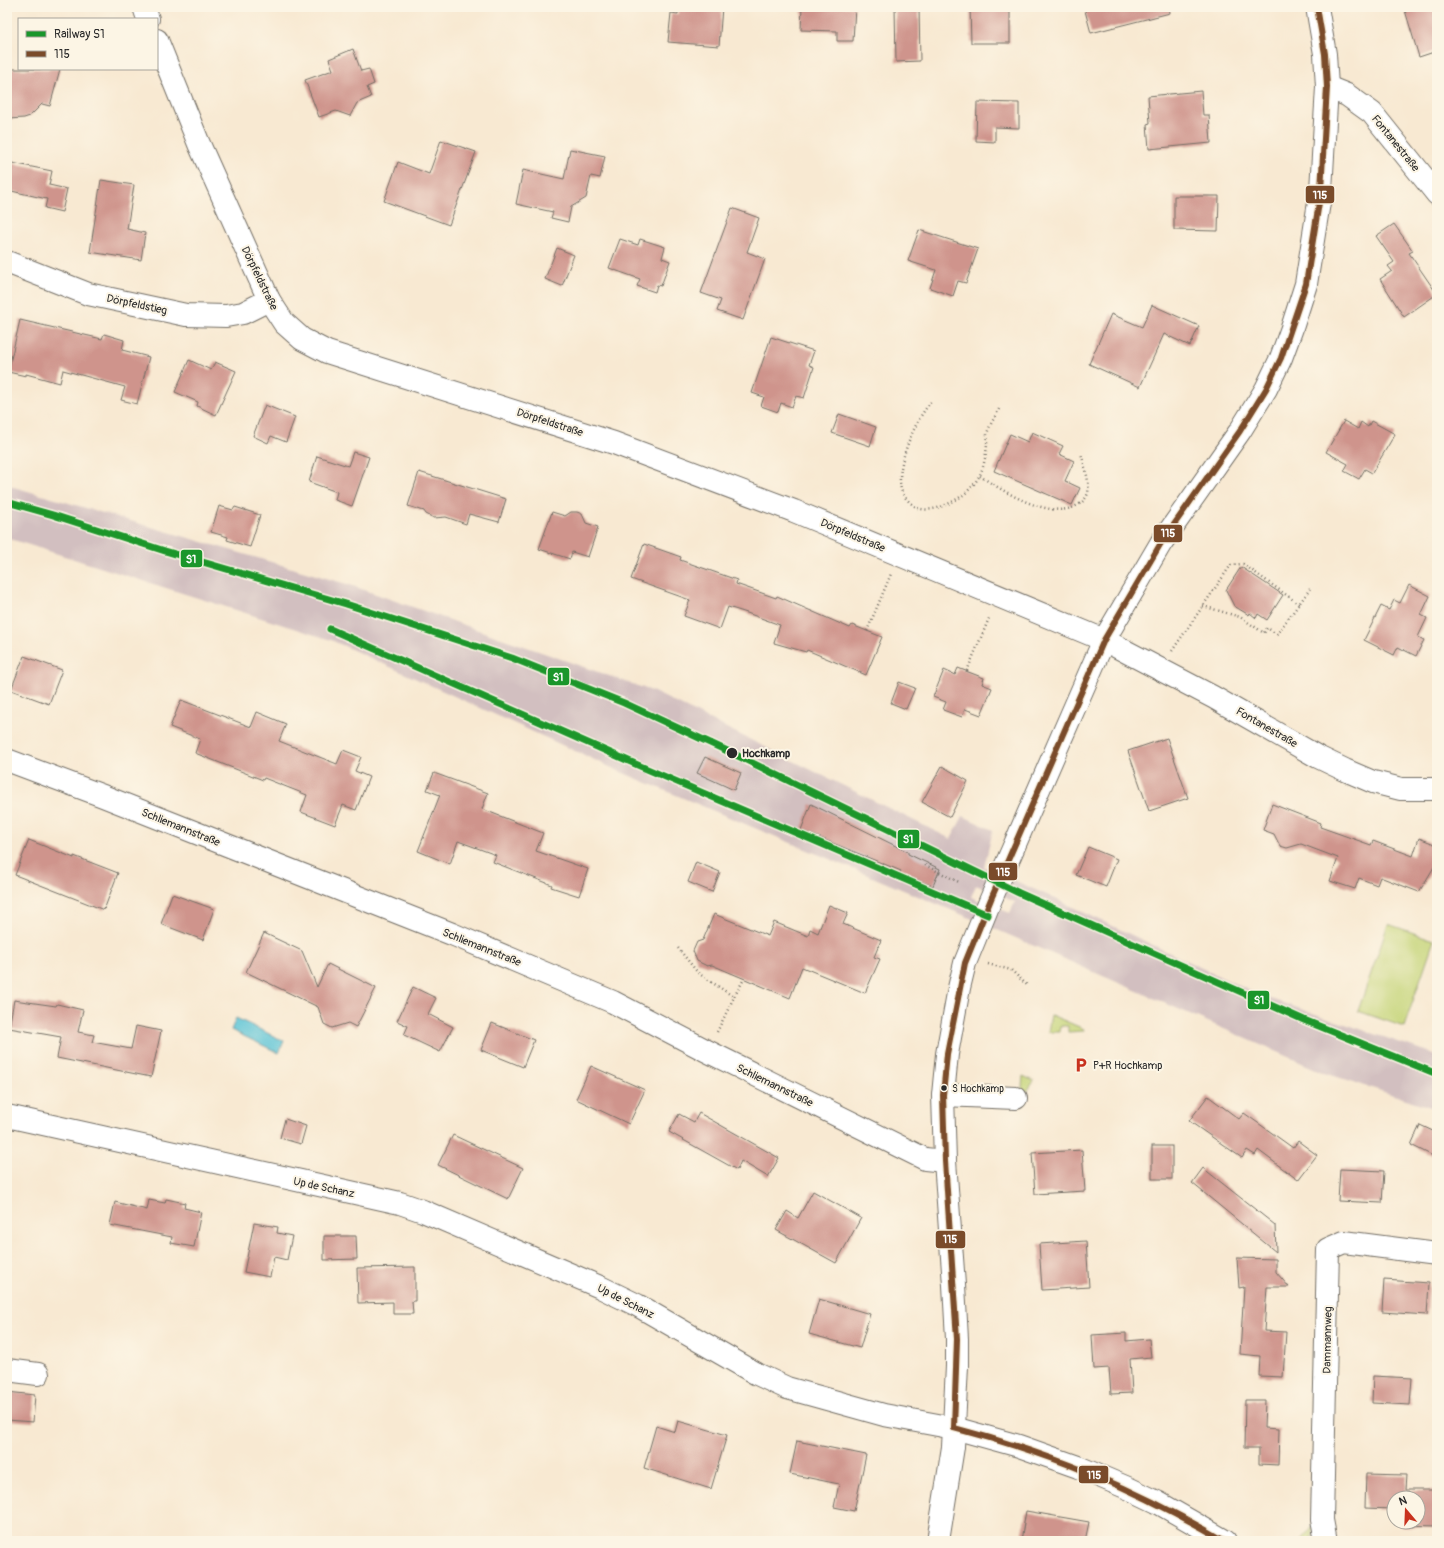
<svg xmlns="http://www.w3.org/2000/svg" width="1444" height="1548" font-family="Pangolin,sans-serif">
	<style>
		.industrial { fill: #d2bfc0; fill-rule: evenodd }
		.green { fill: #c4d477; stroke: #788051 }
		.water { fill: #5bc4d7; stroke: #437881 }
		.building { fill: #cf948c }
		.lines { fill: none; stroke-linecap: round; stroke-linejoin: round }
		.minor-casing { stroke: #736e65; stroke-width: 24 }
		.path { stroke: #736e65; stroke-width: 2.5; stroke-dasharray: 1 3; stroke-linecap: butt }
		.minor { stroke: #fff; stroke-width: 22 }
		.bus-1-casing { stroke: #fcf5e5; stroke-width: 9 }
		.bus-1 { stroke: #7a4b2a; stroke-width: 6 }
		.rail-1-casing { stroke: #fcf5e5; stroke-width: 10 }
		.rail-1 { stroke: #1a962b; stroke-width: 7 }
		.stop-dot { fill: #2b2b2b; stroke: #fcf5e5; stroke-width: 1.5 }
		.labels { text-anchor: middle; stroke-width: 4; stroke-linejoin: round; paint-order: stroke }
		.bus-label { font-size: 10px; fill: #2b2b2b; stroke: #fcf5e5; text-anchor: start }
		.street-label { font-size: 11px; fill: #2b2b2b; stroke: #fcf5e5 }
		.stop-label { font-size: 11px; font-weight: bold; fill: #2b2b2b; stroke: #fcf5e5; text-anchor: start }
		.poi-label { font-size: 11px; fill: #2b2b2b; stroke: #fcf5e5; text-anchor: start }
		.line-badge { stroke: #fcf5e5; stroke-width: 1.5 }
		.badge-label { font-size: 11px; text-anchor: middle; font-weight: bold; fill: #fff }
	</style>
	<rect width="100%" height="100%" fill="#fcf5e5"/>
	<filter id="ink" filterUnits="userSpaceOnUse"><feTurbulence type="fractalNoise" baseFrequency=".025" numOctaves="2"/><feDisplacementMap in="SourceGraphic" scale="8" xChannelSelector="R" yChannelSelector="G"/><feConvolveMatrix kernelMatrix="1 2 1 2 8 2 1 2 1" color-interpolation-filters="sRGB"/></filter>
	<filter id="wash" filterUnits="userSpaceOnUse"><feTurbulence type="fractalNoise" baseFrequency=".012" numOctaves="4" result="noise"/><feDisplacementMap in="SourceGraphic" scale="16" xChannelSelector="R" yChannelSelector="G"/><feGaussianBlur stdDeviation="0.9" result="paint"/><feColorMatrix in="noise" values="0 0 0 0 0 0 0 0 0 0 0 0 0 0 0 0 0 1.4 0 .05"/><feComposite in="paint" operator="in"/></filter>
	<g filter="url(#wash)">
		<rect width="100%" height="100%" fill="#f8e9d2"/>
		<path class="industrial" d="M 7,485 L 350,585 L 652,691 L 951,839 L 963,816 L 993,830 L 984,867 L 1049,896 L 1259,995 L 1437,1055 L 1437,1109 L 1325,1073 L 963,915 L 621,772 L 331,640 L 7,538 ZM 976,885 L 1015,902 L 1010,913 L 971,897 Z"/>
		<g class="green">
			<path d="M 1388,924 L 1434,940 L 1404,1027 L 1358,1011 Z"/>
			<path d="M 1051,1015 L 1084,1029 L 1083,1031 L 1068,1032 L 1068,1026 L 1061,1026 L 1060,1032 L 1048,1032 Z"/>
			<path d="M 1023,1076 L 1034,1081 L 1026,1093 L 1024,1092 L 1022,1088 Z"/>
			<path d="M 1312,1525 L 1312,1541 L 1301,1541 Z"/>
		</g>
		<path class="water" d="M 236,1018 L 284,1041 L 279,1053 L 231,1030 Z"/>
		<g id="blocks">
			<g class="building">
				<path d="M 678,7 L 722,7 L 719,46 L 668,42 L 671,13 L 678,14 Z"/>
				<path d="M 802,7 L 855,7 L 853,41 L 837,41 L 837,31 L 801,30 Z"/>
				<path d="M 895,7 L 919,7 L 920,61 L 896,62 Z"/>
				<path d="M 970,7 L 1010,7 L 1010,43 L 971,43 Z"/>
				<path d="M 1084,7 L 1169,7 L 1170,13 L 1091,33 Z"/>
				<path d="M 1404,7 L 1437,7 L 1437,51 L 1419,57 Z"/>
				<path d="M 353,49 L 361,71 L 369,69 L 374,84 L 367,87 L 371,97 L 357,103 L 350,116 L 336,111 L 319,117 L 305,80 L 333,70 L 329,59 Z"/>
				<path d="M 7,69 L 60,69 L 50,106 L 42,104 L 30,116 L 24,118 L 7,119 Z"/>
				<path d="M 1201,91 L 1203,115 L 1209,115 L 1211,143 L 1149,149 L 1147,124 L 1150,123 L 1148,96 Z"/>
				<path d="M 977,102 L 1019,103 L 1019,128 L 995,127 L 995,142 L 976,141 Z"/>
				<path d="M 441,140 L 476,152 L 449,225 L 384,201 L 398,162 L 429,174 Z"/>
				<path d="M 570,149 L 605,156 L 600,178 L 591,176 L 586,198 L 571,207 L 568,222 L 551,218 L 553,212 L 516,204 L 523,170 L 564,179 Z"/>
				<path d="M 7,162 L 52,171 L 49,185 L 67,189 L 62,212 L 45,208 L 47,199 L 7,190 Z"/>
				<path d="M 101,180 L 134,185 L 127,229 L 145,233 L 141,260 L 90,252 Z"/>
				<path d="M 1174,196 L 1219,196 L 1218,231 L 1174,230 Z"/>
				<path d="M 732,208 L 759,218 L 747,252 L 765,259 L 743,320 L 717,311 L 721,300 L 701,293 Z"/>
				<path d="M 1394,224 L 1413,251 L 1409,253 L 1437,294 L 1404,317 L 1380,279 L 1392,271 L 1388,266 L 1394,262 L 1376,236 Z"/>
				<path d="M 919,230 L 978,249 L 966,283 L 958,281 L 953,296 L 930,288 L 936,270 L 908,261 Z"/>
				<path d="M 620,239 L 638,245 L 640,239 L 665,247 L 662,258 L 670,261 L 661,286 L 657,285 L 655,292 L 637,286 L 640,279 L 609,268 Z"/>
				<path d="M 557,248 L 574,255 L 562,286 L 545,279 Z"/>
				<path d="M 1152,305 L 1199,326 L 1190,346 L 1164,334 L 1140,387 L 1089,364 L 1111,314 L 1142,327 Z"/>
				<path d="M 20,320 L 102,339 L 104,334 L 124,340 L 122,350 L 149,357 L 137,404 L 121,400 L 125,387 L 63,370 L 60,383 L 26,374 L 26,376 L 8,372 Z"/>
				<path d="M 771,337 L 814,351 L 809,365 L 814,367 L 804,398 L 796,396 L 792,407 L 781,403 L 778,412 L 761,406 L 764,397 L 752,393 Z"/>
				<path d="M 189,360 L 211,370 L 215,362 L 236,371 L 216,415 L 197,406 L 198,402 L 175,392 Z"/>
				<path d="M 265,405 L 295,417 L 286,442 L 271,436 L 268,443 L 253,436 Z"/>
				<path d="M 839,414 L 876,427 L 870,446 L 832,433 Z"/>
				<path d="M 1344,421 L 1358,429 L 1361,422 L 1368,427 L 1371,421 L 1395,434 L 1372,473 L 1365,469 L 1359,479 L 1344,471 L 1348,464 L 1326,452 Z"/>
				<path d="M 1032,432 L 1063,446 L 1059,454 L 1074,461 L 1065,481 L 1080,488 L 1072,505 L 994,471 L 1010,434 L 1028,442 Z"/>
				<path d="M 353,452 L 369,457 L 352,506 L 335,500 L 337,492 L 309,482 L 317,456 L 348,466 Z"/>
				<path d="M 419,472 L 506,499 L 499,522 L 469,514 L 466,524 L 446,517 L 434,518 L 426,514 L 424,511 L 408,506 Z"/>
				<path d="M 219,506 L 233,510 L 235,507 L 260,515 L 250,547 L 227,540 L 228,537 L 211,532 Z"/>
				<path d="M 552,512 L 565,516 L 571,512 L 577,512 L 582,514 L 586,523 L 598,527 L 588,557 L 572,552 L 570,559 L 539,549 Z"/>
				<path d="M 644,544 L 681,557 L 680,560 L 737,580 L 736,584 L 776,598 L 777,596 L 850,628 L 852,625 L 882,637 L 866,675 L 807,650 L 806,652 L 774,643 L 780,625 L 747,613 L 728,607 L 720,629 L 684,616 L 690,600 L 631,579 Z"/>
				<path d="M 1241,567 L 1283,595 L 1267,620 L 1258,614 L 1256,618 L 1250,613 L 1249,615 L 1234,606 L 1226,590 Z"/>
				<path d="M 1409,585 L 1430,596 L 1421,615 L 1427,618 L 1418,637 L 1424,640 L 1416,656 L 1398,647 L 1394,655 L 1364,640 L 1381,606 L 1389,610 L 1394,600 L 1400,603 Z"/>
				<path d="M 24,656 L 62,670 L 49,704 L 11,690 Z"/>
				<path d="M 958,668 L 984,678 L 982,684 L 992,688 L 981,715 L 965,709 L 962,717 L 943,710 L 946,702 L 933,697 L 944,670 L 955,675 Z"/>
				<path d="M 899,682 L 915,688 L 906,709 L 891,703 Z"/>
				<path d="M 181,700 L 251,727 L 257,712 L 286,724 L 279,741 L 337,764 L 343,750 L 361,757 L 355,771 L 369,777 L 356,810 L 343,805 L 335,825 L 301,812 L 307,795 L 264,778 L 263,780 L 195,753 L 200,739 L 170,727 Z"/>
				<path d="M 1167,738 L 1188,798 L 1149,811 L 1128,751 Z"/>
				<path d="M 705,757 L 741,773 L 734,790 L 697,773 Z"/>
				<path d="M 942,766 L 968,781 L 950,817 L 922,802 Z"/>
				<path d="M 434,773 L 488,793 L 482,809 L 543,833 L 536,851 L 588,869 L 579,896 L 551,887 L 552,885 L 493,862 L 496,855 L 458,841 L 450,864 L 418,851 L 440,795 L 427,790 Z"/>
				<path d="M 811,804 L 908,852 L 908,854 L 940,869 L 933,886 L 900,873 L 901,871 L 801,830 Z"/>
				<path d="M 1272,804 L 1321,823 L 1320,827 L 1371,845 L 1373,841 L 1413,856 L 1419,838 L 1437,845 L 1437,862 L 1419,892 L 1380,877 L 1377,885 L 1359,878 L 1355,889 L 1330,881 L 1338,858 L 1301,844 L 1287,848 L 1280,846 L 1274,834 L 1263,830 Z"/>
				<path d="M 29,840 L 74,858 L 74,856 L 118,873 L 104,910 L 15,875 Z"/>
				<path d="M 1088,847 L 1117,859 L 1106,887 L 1076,875 Z"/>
				<path d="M 696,862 L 720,872 L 712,892 L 688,882 Z"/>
				<path d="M 172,894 L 214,909 L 203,940 L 161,924 Z"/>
				<path d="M 829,905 L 848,913 L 843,924 L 881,940 L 874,957 L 880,959 L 865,993 L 802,967 L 790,998 L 712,965 L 707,966 L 697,961 L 693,951 L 697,942 L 703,940 L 714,914 L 768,936 L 774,922 L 808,936 L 810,929 L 818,933 Z"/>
				<path d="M 264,933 L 302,951 L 317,987 L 328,964 L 376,988 L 356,1027 L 348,1023 L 332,1028 L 324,1024 L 318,1007 L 246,972 Z"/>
				<path d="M 413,987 L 436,998 L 428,1014 L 453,1027 L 440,1052 L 404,1035 L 408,1026 L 397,1021 Z"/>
				<path d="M 14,1000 L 56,1006 L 57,1004 L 83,1010 L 78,1032 L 94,1035 L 92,1042 L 131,1049 L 136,1026 L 161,1031 L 151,1077 L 57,1058 L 61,1037 L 9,1028 Z"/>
				<path d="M 492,1023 L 534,1040 L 523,1067 L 481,1050 Z"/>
				<path d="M 591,1066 L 645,1090 L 629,1124 L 576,1099 Z"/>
				<path d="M 1208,1096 L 1239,1119 L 1244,1113 L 1293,1148 L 1298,1141 L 1317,1155 L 1298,1180 L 1258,1150 L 1255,1155 L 1247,1150 L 1242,1158 L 1189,1121 Z"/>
				<path d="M 699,1113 L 779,1158 L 768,1177 L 741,1161 L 737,1170 L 669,1132 L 679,1114 L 694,1122 Z"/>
				<path d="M 285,1119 L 306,1126 L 301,1144 L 280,1138 Z"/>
				<path d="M 1420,1125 L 1437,1133 L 1437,1158 L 1411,1145 Z"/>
				<path d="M 453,1135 L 523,1168 L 508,1199 L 438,1165 Z"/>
				<rect x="1152" y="1146" width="20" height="33"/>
				<path d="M 1082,1150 L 1085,1191 L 1035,1194 L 1032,1153 Z"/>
				<path d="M 1203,1168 L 1275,1225 L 1276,1252 L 1192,1183 Z"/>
				<path d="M 1340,1169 L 1384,1171 L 1382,1203 L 1338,1201 Z"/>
				<path d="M 813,1191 L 861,1218 L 836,1263 L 776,1230 L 787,1211 L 798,1218 Z"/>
				<path d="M 166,1199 L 185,1203 L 184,1208 L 201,1212 L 194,1247 L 171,1243 L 172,1237 L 110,1225 L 115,1202 L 147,1210 L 149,1200 L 165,1203 Z"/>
				<path d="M 254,1223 L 278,1227 L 277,1233 L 292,1236 L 287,1260 L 274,1257 L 270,1277 L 244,1272 Z"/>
				<path d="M 324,1236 L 356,1236 L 357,1259 L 324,1260 Z"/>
				<path d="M 1086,1241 L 1089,1287 L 1042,1290 L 1039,1244 Z"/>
				<path d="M 1237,1258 L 1276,1259 L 1276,1272 L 1289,1287 L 1267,1287 L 1264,1331 L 1286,1332 L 1283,1377 L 1259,1376 L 1260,1356 L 1240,1354 L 1244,1287 L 1239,1288 Z"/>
				<path d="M 415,1267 L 415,1301 L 412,1301 L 413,1314 L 393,1314 L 393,1302 L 358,1303 L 357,1268 Z"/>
				<path d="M 1384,1280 L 1429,1283 L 1427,1315 L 1382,1312 Z"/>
				<path d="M 819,1299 L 870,1314 L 860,1348 L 809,1334 Z"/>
				<path d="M 1126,1333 L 1126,1341 L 1149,1339 L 1151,1357 L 1130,1359 L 1132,1393 L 1111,1394 L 1109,1368 L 1094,1369 L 1092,1335 Z"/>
				<path d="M 1373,1376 L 1412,1378 L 1410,1405 L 1372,1403 Z"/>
				<path d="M 7,1392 L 35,1395 L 33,1422 L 7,1420 Z"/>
				<path d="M 1245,1400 L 1265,1400 L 1264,1428 L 1279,1429 L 1278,1465 L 1259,1464 L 1259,1448 L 1244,1448 Z"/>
				<path d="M 678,1421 L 727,1435 L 711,1489 L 644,1468 L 656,1426 L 675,1432 Z"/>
				<path d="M 797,1441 L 866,1455 L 854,1511 L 834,1507 L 839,1484 L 790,1474 Z"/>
				<path d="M 1366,1474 L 1406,1475 L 1405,1490 L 1437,1490 L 1437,1527 L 1400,1526 L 1401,1522 L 1418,1522 L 1418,1498 L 1394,1498 L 1394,1509 L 1365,1508 Z"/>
				<path d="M 1026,1511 L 1089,1522 L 1085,1541 L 1021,1541 Z"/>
			</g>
		</g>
	</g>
	<g filter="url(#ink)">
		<use href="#blocks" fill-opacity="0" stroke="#736e65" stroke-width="1"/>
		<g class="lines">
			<g class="minor-casing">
				<g id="minor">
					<path d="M 144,7 L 148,19"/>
					<path d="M 157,40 L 199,144 L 269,300 L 284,323 L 302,339 L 327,352 L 614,443 L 794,511 L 1104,640 L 1213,697 L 1318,757 L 1345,770 L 1373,782 L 1401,789 L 1437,789"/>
					<path d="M 1327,87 L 1347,95 L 1372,113 L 1437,194"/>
					<path d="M 7,262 L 88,294 L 186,315 L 226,316 L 243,313 L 269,300"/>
					<path d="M 7,760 L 103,796 L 452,934 L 613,1002 L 707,1051 L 925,1159 L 945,1161"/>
					<path d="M 943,1095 L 1016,1098"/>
					<path d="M 7,1116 L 400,1203 L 423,1211 L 600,1287 L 637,1305 L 757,1374 L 787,1388 L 884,1415 L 954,1428 L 1019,1446 L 1078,1467 L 1130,1489 L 1157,1502 L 1225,1541"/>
					<path d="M 7,1370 L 38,1374"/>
					<path d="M 938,1541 L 953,1447 L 957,1366 L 957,1339 L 954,1285 L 945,1161 L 943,1095 L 947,1054 L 959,988 L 965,963 L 991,899 L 1104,640 L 1161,543 L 1240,431 L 1266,389 L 1281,358 L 1292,328 L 1306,284 L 1321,190 L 1327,87 L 1325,54 L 1317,7"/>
					<path d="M 1326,1541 L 1322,1520 L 1328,1249 L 1344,1242 L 1437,1254"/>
				</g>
			</g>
			<g class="path">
				<path d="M 931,402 C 916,418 893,470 902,492 C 904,497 908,501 912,504 C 920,512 933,510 943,506 C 958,500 970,492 978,478 C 983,472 987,451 987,443 C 988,440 987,437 987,434 C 989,426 995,417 999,409"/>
				<path d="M 980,476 C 1003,491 1049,520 1076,506 C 1082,503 1086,499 1088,493 C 1090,481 1084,465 1081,453"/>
				<path d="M 1203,606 L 1240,617 L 1264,633 L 1267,628 L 1277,634 L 1310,589"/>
				<path d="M 867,631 L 891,574"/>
				<path d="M 1172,651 L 1231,565 L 1243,564 L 1299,604"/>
				<path d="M 967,671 L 990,616"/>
				<path d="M 925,865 L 959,882"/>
				<path d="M 678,948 L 698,973 L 734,997"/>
				<path d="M 988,964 L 1011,970 L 1028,986"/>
				<path d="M 717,1032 L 734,997 L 744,979"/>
			</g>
			<use href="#minor" class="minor"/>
			<g class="bus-1-casing">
				<g id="bus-1">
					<path d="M 954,1428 L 957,1339 L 945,1161 L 943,1095 L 947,1054 L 965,963 L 991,899 L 1104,640 L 1161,543 L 1240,431 L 1266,389 L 1281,358 L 1306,284 L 1321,190 L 1327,87 L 1325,54 L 1317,7"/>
					<path d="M 954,1428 C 1054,1454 1136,1489 1225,1541"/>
				</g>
			</g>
			<use href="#bus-1" class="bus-1"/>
			<g class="rail-1-casing">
				<g id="rail-1">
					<path d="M 7,502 L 53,515 L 165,551 L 346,604 L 512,658 L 624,703 L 736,755 L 1019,893 L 1304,1020 L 1437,1074"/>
					<path d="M 330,629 L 640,766 L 988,915"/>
				</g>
			</g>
			<use href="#rail-1" class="rail-1"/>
		</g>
	</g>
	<defs>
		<g id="parking-bare" transform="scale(1.2)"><path d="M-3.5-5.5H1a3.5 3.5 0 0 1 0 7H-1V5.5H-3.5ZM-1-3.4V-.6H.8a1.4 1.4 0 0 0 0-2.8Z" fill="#c8321e" stroke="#fcf5e5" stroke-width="2.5" paint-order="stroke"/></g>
	</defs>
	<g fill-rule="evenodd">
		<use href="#parking-bare" x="1081" y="1065"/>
	</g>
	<g class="stop-dot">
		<circle cx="732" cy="753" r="6"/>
		<circle cx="944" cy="1088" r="3.5"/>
	</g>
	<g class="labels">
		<g class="bus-label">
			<text x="952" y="1092">S Hochkamp</text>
		</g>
		<g class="street-label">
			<text transform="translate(1396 143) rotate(51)" y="4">Fontanestraße</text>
			<text transform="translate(260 278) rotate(64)" y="4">Dörpfeldstraße</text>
			<text transform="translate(137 304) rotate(12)" y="4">Dörpfeldstieg</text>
			<text transform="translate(550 422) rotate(18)" y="4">Dörpfeldstraße</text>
			<text transform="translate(853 535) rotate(23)" y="4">Dörpfeldstraße</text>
			<text transform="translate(1267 727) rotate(30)" y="4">Fontanestraße</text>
			<text transform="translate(181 827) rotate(22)" y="4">Schliemannstraße</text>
			<text transform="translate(482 947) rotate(22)" y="4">Schliemannstraße</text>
			<text transform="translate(775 1085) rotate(26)" y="4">Schliemannstraße</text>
			<text transform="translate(324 1187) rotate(12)" y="4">Up de Schanz</text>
			<text transform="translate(626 1301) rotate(27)" y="4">Up de Schanz</text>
			<text transform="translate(1327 1340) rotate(-89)" y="4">Dammannweg</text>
		</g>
		<g class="stop-label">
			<text x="742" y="757">Hochkamp</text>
		</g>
		<g class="poi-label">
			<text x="1093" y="1069">P+R Hochkamp</text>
		</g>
	</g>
	<g class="line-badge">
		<rect x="1305" y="185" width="30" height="19" rx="4" fill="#7a4b2a"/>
		<rect x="1153" y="524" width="30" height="19" rx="4" fill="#7a4b2a"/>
		<rect x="180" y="549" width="23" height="19" rx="4" fill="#1a962b"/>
		<rect x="547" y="667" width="23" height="19" rx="4" fill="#1a962b"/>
		<rect x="897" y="829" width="23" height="20" rx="4" fill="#1a962b"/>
		<rect x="988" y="862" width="30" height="19" rx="4" fill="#7a4b2a"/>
		<rect x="1247" y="990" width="23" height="20" rx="4" fill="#1a962b"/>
		<rect x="935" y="1230" width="31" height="19" rx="4" fill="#7a4b2a"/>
		<rect x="1078" y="1465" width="31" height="19" rx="4" fill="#7a4b2a"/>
	</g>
	<g class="badge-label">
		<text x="1320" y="199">115</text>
		<text x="1168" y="537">115</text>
		<text x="191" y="563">S1</text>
		<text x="558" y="681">S1</text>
		<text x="908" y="843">S1</text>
		<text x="1003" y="876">115</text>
		<text x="1259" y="1004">S1</text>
		<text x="950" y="1243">115</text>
		<text x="1094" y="1479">115</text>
	</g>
	<rect width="1444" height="1548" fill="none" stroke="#fcf5e5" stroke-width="24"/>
	<rect x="18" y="18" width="140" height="52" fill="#fcf5e5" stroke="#a8a49b"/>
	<rect x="26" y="31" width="20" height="6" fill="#1a962b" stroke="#a8a49b"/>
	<text x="54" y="38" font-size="12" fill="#2b2b2b">Railway S1</text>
	<rect x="26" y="51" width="20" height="6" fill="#7a4b2a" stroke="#a8a49b"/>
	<text x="54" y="58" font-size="12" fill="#2b2b2b">115</text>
	<g transform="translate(1406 1510) rotate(341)"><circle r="19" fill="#fcf5e5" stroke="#a8a49b"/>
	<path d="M0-3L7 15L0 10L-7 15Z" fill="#c8321e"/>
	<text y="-6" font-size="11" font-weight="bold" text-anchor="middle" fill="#2b2b2b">N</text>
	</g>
</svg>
